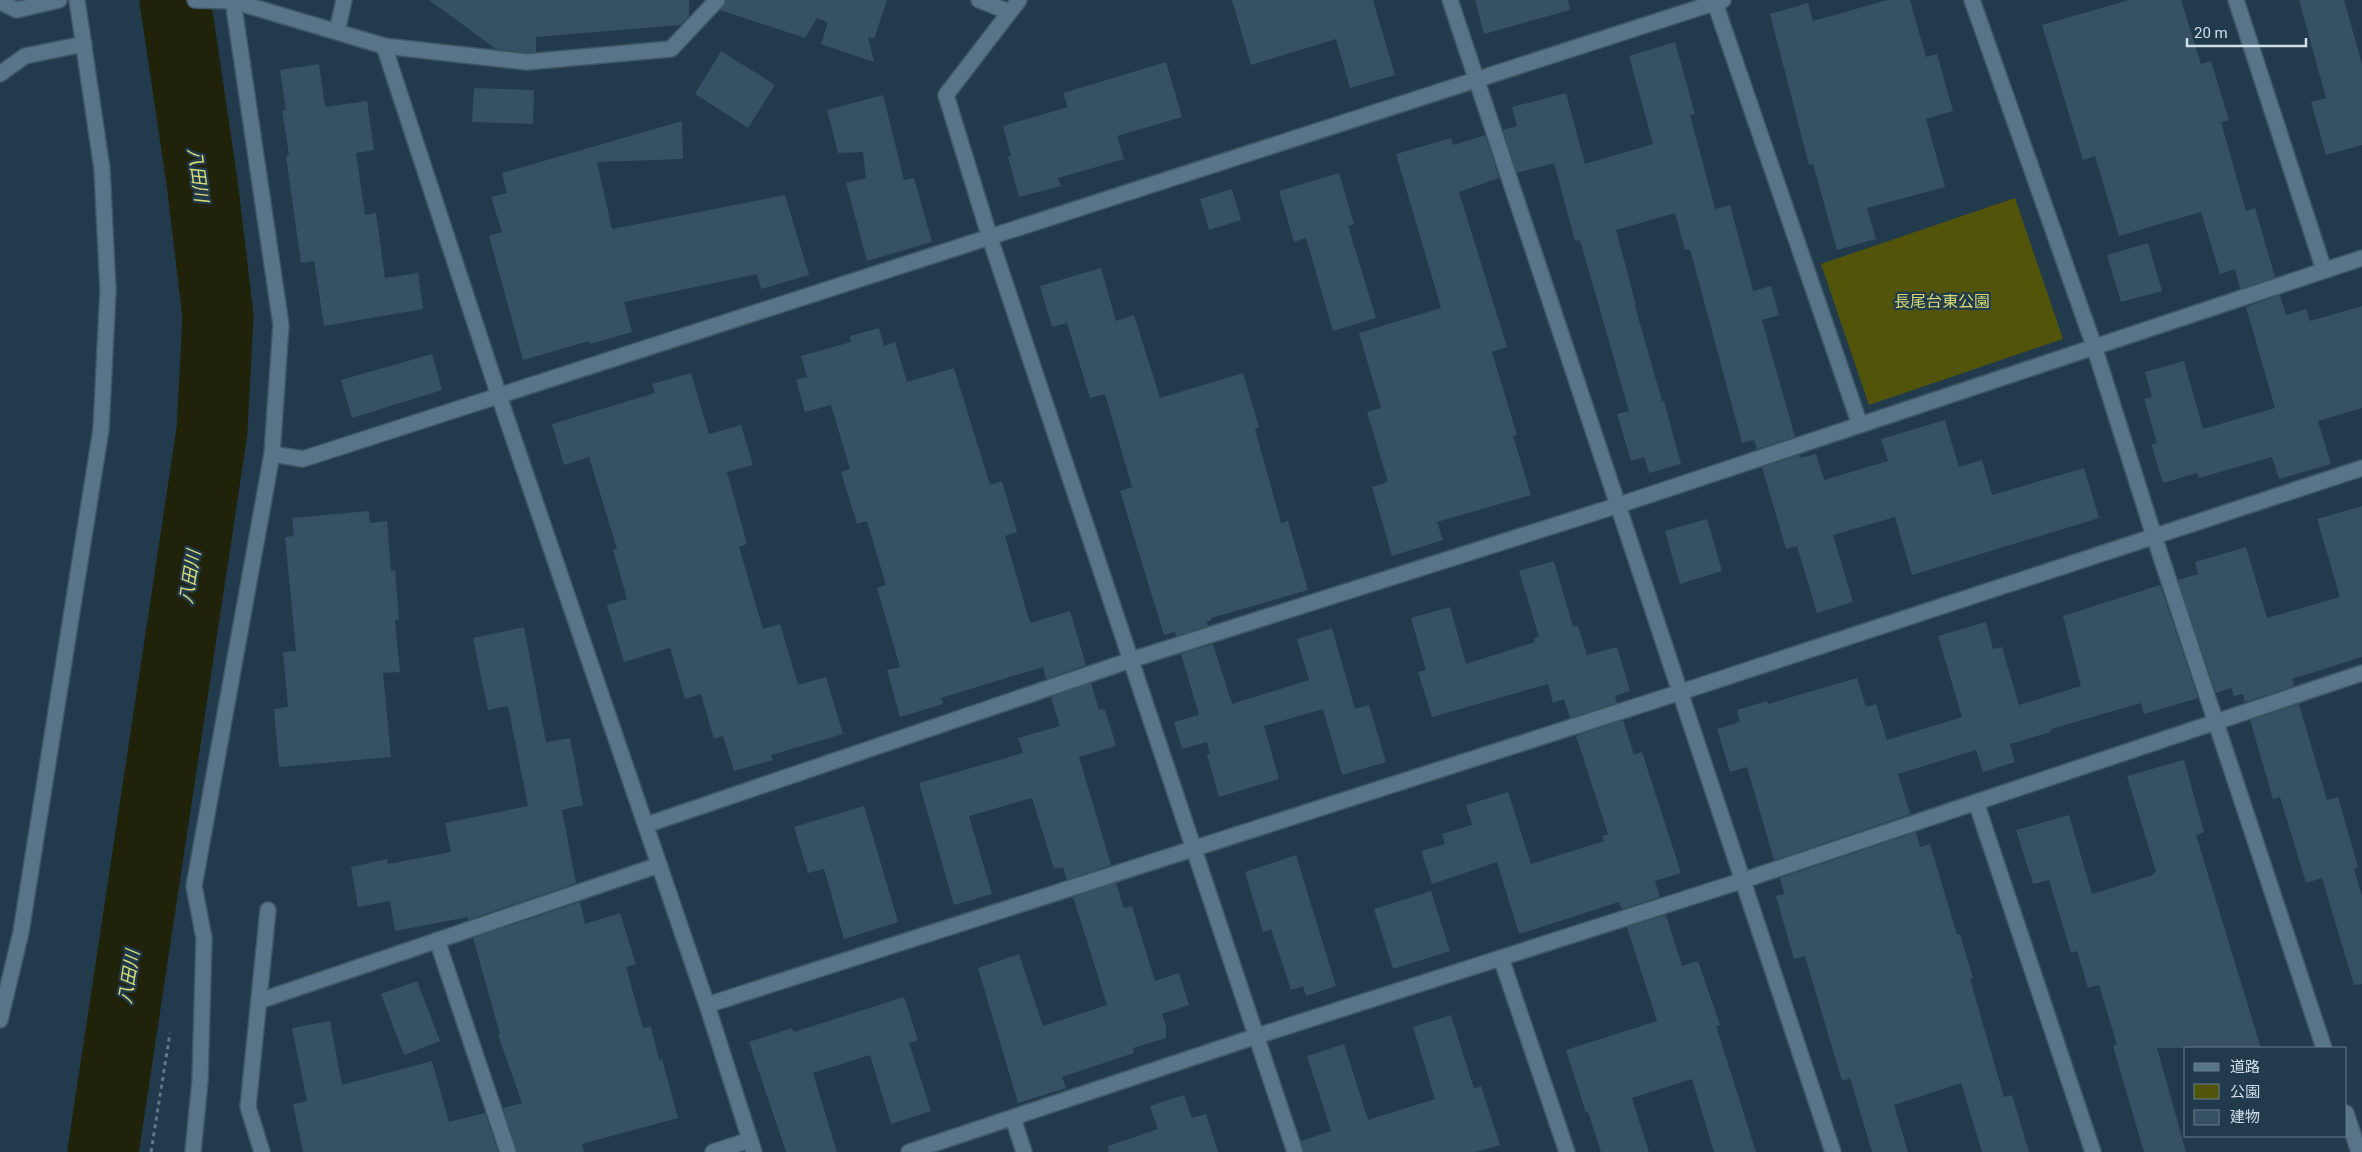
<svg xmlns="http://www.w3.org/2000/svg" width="2362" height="1152" font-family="Roboto,'Noto Sans JP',sans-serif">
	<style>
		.green { fill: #525409 }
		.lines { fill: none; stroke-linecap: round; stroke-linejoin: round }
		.river { stroke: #21220a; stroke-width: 71 }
		.building { fill: #365164 }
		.lane-casing { stroke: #3f5766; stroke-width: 18 }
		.street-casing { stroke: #3f5766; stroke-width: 18 }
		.secondary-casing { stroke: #3f5766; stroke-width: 18 }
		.path { stroke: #627887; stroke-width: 3; stroke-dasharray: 4 4; stroke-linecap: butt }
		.lane { stroke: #587488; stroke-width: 15 }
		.street { stroke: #587488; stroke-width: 15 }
		.secondary { stroke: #587488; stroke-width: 15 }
		.labels { text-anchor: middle; stroke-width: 4.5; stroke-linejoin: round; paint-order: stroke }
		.park-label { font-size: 16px; fill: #d6da71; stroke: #213b4d }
		.water-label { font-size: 18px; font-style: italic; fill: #dade76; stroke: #213b4d }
	</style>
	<rect width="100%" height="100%" fill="#213b4d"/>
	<path class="green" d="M 2015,198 L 2063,339 L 1869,405 L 1821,264 Z"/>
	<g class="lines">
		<path class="river" d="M 103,1152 L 212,431 L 218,316 L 202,182 L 175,0"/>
	</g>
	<g class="building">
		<path d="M 429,0 L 689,0 L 689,16 L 680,25 L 536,37 L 536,52 L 527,53 L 496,49 Z"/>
		<path d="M 726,0 L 887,0 L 874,39 L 868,37 L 874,62 L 821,44 L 828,22 L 817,18 L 805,38 L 720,10 Z"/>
		<path d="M 1232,0 L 1373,0 L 1395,75 L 1350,88 L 1336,39 L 1251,65 Z"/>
		<path d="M 1475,0 L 1568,0 L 1570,10 L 1484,34 Z"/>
		<path d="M 1888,0 L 1910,0 L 1926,57 L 1937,54 L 1953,111 L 1926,119 L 1945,187 L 1867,208 L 1876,239 L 1837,250 L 1813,164 L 1809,165 L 1770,14 L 1808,3 L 1813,21 Z"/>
		<path d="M 2129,0 L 2181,0 L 2201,64 L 2211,61 L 2229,120 L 2221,122 L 2246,211 L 2255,208 L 2275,277 L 2240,289 L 2235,269 L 2220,274 L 2201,212 L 2119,236 L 2095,156 L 2083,160 L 2042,25 Z"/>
		<path d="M 2299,0 L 2344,0 L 2362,64 L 2362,145 L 2326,155 L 2311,102 L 2326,98 Z"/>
		<path d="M 1675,42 L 1695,114 L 1690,115 L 1715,209 L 1730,205 L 1753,291 L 1771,286 L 1779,315 L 1762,320 L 1795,437 L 1757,449 L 1754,440 L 1742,443 L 1690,249 L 1685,250 L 1675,213 L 1616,230 L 1636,305 L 1635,306 L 1662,401 L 1664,401 L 1681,464 L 1649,473 L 1644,457 L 1631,461 L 1617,414 L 1629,411 L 1580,240 L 1575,241 L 1554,163 L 1517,173 L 1503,130 L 1517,126 L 1512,107 L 1566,93 L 1585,164 L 1653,144 L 1629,56 Z"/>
		<path d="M 721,51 L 775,85 L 748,128 L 695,94 Z"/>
		<path d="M 1166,62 L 1182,117 L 1117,136 L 1124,159 L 1058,178 L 1061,186 L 1019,197 L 1008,157 L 1011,156 L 1003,126 L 1068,107 L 1063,93 Z"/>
		<path d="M 319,64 L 325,107 L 367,101 L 374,150 L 356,153 L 365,215 L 376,213 L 385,278 L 418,273 L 423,309 L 324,326 L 314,261 L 301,263 L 286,156 L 289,155 L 282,110 L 286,110 L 280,70 Z"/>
		<path d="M 474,88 L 534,90 L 533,124 L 472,122 Z"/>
		<path d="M 883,95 L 904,180 L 914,178 L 932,242 L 867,261 L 846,183 L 866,178 L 863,152 L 838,153 L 827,110 Z"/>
		<path d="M 682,121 L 683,159 L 597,162 L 612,229 L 785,195 L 809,275 L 761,289 L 757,274 L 624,302 L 632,332 L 590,344 L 589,341 L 523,360 L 489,236 L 502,232 L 491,197 L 507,193 L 502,173 Z"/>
		<path d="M 1485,135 L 1499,178 L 1459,192 L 1507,347 L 1492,352 L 1517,435 L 1513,436 L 1531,495 L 1437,522 L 1443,540 L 1392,556 L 1372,487 L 1388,482 L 1367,412 L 1381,408 L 1359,333 L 1441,308 L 1396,154 L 1451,138 L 1453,145 Z"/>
		<path d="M 1339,173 L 1354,224 L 1348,226 L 1376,318 L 1333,331 L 1306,238 L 1294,242 L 1279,191 Z"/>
		<path d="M 1232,189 L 1241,220 L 1209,230 L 1200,199 Z"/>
		<path d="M 2148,243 L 2162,291 L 2121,302 L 2107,255 Z"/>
		<path d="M 1101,268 L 1116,321 L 1134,315 L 1160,398 L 1243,373 L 1259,427 L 1255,429 L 1281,523 L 1288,521 L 1308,590 L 1211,618 L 1212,620 L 1207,622 L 1208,626 L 1176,636 L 1175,632 L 1164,635 L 1120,491 L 1132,487 L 1105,394 L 1090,398 L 1067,323 L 1052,327 L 1040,286 Z"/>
		<path d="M 2280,295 L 2286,315 L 2306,309 L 2310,321 L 2362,306 L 2362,408 L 2318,421 L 2331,464 L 2279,479 L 2272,457 L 2199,478 L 2197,473 L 2163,483 L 2151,444 L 2157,443 L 2144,399 L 2152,397 L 2145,372 L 2184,361 L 2203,429 L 2275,408 L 2246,307 Z"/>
		<path d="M 879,328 L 884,346 L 895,342 L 907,382 L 954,368 L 990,485 L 1002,481 L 1017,532 L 1005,536 L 1030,623 L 1070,611 L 1086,665 L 1046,679 L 1043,667 L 941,698 L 943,704 L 900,717 L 887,670 L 900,667 L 877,588 L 886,585 L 867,521 L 857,524 L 841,472 L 850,469 L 831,405 L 805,412 L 796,380 L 807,377 L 801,356 L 851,342 L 850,336 Z"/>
		<path d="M 432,354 L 442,390 L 352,418 L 341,380 Z"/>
		<path d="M 691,373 L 709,434 L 741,425 L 753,465 L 727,472 L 747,544 L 739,547 L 763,629 L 780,624 L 798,685 L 826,677 L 843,734 L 771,755 L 773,760 L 734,771 L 723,736 L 714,739 L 701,694 L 685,699 L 670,648 L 624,662 L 607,605 L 627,599 L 613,550 L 617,549 L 589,457 L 564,465 L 552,424 L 655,393 L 652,384 Z"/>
		<path d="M 1945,420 L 1959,467 L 1982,460 L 1992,495 L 2084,468 L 2099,518 L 1912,575 L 1895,517 L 1833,535 L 1853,602 L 1817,613 L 1797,546 L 1786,549 L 1762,467 L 1800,455 L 1801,458 L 1816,454 L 1824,480 L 1888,461 L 1881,439 Z"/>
		<path d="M 2362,506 L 2362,657 L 2292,679 L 2294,686 L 2245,702 L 2243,694 L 2234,696 L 2231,688 L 2216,693 L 2178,580 L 2198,574 L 2195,562 L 2246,547 L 2267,618 L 2340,597 L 2317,519 Z"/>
		<path d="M 369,511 L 370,523 L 387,521 L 391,571 L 395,570 L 399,620 L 395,620 L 400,672 L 383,673 L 391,757 L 279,767 L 274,709 L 288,707 L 283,652 L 296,651 L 285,537 L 294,536 L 292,518 Z"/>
		<path d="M 1707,519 L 1722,571 L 1680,584 L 1665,531 Z"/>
		<path d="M 1554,561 L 1573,627 L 1578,626 L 1587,655 L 1617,647 L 1630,691 L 1615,696 L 1617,703 L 1570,718 L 1564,699 L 1553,703 L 1548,684 L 1432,717 L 1418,672 L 1426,670 L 1411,618 L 1450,607 L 1466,664 L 1535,642 L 1534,638 L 1539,637 L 1519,571 Z"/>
		<path d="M 2160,585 L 2198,698 L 2144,714 L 2141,703 L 2051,729 L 2051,732 L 2010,744 L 2015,762 L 1983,772 L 1976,750 L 1898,774 L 1910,814 L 1774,860 L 1747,767 L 1730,772 L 1717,729 L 1740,722 L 1737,710 L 1767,701 L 1768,704 L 1857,678 L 1866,707 L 1876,704 L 1887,740 L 1962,717 L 1938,636 L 1986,622 L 1993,649 L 2002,647 L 2019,705 L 2081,686 L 2063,616 Z"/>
		<path d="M 524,627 L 546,742 L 570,738 L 583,805 L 562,810 L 576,883 L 468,920 L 468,917 L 395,931 L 390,901 L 358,907 L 351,867 L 387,859 L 388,864 L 451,852 L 445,823 L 528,806 L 508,706 L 488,710 L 473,638 Z"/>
		<path d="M 1332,628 L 1355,709 L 1369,705 L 1386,762 L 1342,775 L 1323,709 L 1264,726 L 1279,779 L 1219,797 L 1207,755 L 1210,754 L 1207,742 L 1182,749 L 1174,722 L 1199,715 L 1181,654 L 1213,644 L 1232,704 L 1309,680 L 1297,639 Z"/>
		<path d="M 1091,683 L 1099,710 L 1105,709 L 1116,746 L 1079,757 L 1111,865 L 1067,880 L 1063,867 L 1054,869 L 1032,798 L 969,816 L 992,894 L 954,905 L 919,783 L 1023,753 L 1018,738 L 1060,726 L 1051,697 Z"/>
		<path d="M 2299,704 L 2327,800 L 2338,797 L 2358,867 L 2354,869 L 2362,896 L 2362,984 L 2354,985 L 2322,878 L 2306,883 L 2280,797 L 2273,799 L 2250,720 Z"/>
		<path d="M 1623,720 L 1634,755 L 1642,752 L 1681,873 L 1655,881 L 1660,897 L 1622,909 L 1619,902 L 1519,934 L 1497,862 L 1432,884 L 1421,851 L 1445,844 L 1442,834 L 1472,825 L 1466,805 L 1508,792 L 1531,864 L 1604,841 L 1602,836 L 1608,834 L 1576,736 Z"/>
		<path d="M 2184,760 L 2204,832 L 2196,835 L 2261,1048 L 2157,1048 L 2186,1152 L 2144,1152 L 2113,1046 L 2117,1045 L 2099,985 L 2088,988 L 2077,951 L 2071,953 L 2049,880 L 2033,884 L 2016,830 L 2069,815 L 2092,894 L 2153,875 L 2153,873 L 2156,872 L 2127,776 Z"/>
		<path d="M 864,806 L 898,922 L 844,939 L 824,869 L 808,873 L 794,827 Z"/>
		<path d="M 1916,832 L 1920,847 L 1930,844 L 1957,935 L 1960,934 L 1973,978 L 1970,979 L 2004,1097 L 2012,1095 L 2029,1152 L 1982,1152 L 1961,1083 L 1894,1105 L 1908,1152 L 1872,1152 L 1850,1078 L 1842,1081 L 1805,956 L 1794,959 L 1776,896 L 1784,894 L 1780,878 Z"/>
		<path d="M 1296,855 L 1336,986 L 1306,996 L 1303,986 L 1291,990 L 1271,929 L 1263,932 L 1245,872 Z"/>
		<path d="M 1116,883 L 1124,908 L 1132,906 L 1155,981 L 1179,973 L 1189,1005 L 1162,1014 L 1166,1025 L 1166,1038 L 1133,1048 L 1134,1053 L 1062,1077 L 1066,1088 L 1018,1103 L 978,968 L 1019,954 L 1043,1026 L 1107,1005 L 1073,897 Z"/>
		<path d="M 1431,891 L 1450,951 L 1393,969 L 1374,909 Z"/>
		<path d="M 580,902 L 585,924 L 620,913 L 636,964 L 626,967 L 643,1028 L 651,1027 L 659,1060 L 662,1059 L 678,1118 L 582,1144 L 584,1152 L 517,1152 L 503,1108 L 522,1103 L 498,1035 L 500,1034 L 473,938 Z"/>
		<path d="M 1666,915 L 1682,966 L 1698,961 L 1720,1025 L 1716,1026 L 1756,1152 L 1714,1152 L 1692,1079 L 1632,1098 L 1649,1152 L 1601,1152 L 1588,1112 L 1586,1113 L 1566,1050 L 1657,1021 L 1627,927 Z"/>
		<path d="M 417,981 L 440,1041 L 404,1055 L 381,994 Z"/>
		<path d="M 904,997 L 918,1040 L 909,1043 L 931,1111 L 891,1124 L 870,1055 L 813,1073 L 837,1152 L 786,1152 L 749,1042 L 792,1028 L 794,1032 Z"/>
		<path d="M 1451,1015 L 1474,1089 L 1481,1086 L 1500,1145 L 1476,1152 L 1304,1152 L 1301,1141 L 1331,1131 L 1307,1056 L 1344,1044 L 1368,1120 L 1435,1099 L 1413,1027 Z"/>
		<path d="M 330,1021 L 342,1085 L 432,1061 L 449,1122 L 485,1113 L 498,1152 L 303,1152 L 293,1104 L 307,1101 L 292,1028 Z"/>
		<path d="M 1184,1095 L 1192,1118 L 1206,1114 L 1218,1152 L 1109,1152 L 1108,1146 L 1158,1129 L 1150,1106 Z"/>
	</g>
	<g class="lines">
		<g class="lane-casing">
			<g id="lane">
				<path d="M 0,2 L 17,10 L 59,0"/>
				<path d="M 337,31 L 344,0"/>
				<path d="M 437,940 L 508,1152"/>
				<path d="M 259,1001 L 659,865"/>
				<path d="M 262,1152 L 248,1107 L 268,910"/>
				<path d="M 713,1152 L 750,1140"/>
			</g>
		</g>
		<g class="street-casing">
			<g id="street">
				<path d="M 195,0 L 233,1 L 384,46 L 527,62 L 671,49 L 717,0"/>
				<path d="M 979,0 L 1009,12"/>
				<path d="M 1450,0 L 1833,1152"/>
				<path d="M 1714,0 L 1860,425"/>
				<path d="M 1972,0 L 2094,346 L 2154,536 L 2324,1048"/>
				<path d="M 2236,0 L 2324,270"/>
				<path d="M 384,46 L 499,396 L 707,1005 L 754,1152"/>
				<path d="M 0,74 L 25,56 L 84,44"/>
				<path d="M 990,238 L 946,95 L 1019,0"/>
				<path d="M 272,454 L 303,459 L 1723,0"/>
				<path d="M 1976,802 L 2093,1152"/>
				<path d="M 646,825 L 1131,660 L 1619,505 L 2362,258"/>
				<path d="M 1501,958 L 1567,1152"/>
				<path d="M 707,1005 L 1681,692 L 2362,468"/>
				<path d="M 2346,1113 L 2359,1152"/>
				<path d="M 1013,1118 L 1024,1152"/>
				<path d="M 193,1152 L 200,1081 L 204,938 L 194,886 L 272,454 L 281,325 L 233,1"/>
				<path d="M 909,1152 L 1257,1036 L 1744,880 L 2362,673"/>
			</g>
		</g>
		<g class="secondary-casing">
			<g id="secondary">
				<path d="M 990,238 L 1295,1152"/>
				<path d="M 0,1020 L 21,932 L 101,429 L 108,290 L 102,169 L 77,0"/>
			</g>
		</g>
		<path class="path" d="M 151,1152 L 170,1033"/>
		<use href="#lane" class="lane"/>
		<use href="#street" class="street"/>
		<use href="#secondary" class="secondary"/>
	</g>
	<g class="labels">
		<g class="park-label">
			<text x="1942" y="307">長尾台東公園</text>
		</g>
		<g class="water-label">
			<text transform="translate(198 175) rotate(82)" y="6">八田川</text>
			<text transform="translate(190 577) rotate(-81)" y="6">八田川</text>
			<text transform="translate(129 977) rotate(-81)" y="6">八田川</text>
		</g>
	</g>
	<rect x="2184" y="1047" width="162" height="90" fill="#213b4d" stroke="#677d8c"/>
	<rect x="2194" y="1063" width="25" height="8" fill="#587488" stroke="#677d8c"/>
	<text x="2230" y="1072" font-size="15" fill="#d0dfea">道路</text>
	<rect x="2194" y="1084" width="25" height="15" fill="#525409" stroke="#677d8c"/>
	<text x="2230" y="1097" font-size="15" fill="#d0dfea">公園</text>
	<rect x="2194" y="1110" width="25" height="15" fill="#365164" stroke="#677d8c"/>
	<text x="2230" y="1122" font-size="15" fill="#d0dfea">建物</text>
	<path d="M2187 38v8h119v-8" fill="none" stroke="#d0dfea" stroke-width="2.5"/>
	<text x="2194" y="38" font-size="15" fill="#d0dfea" stroke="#213b4d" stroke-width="4" paint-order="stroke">20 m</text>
</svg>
